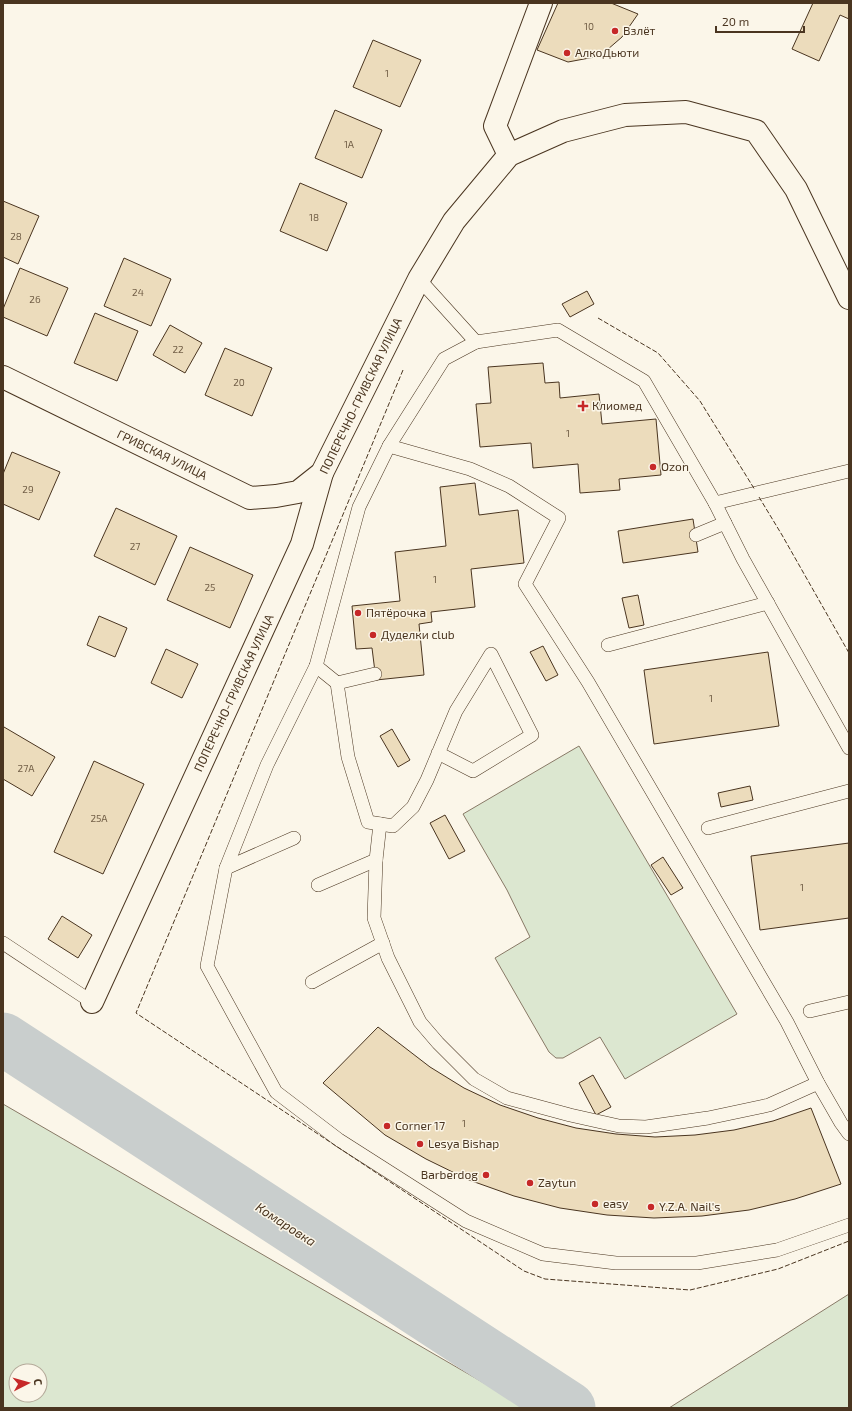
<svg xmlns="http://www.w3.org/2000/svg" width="852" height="1411" font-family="'Exo 2',sans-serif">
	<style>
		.green { fill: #dce7d0; stroke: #887966; fill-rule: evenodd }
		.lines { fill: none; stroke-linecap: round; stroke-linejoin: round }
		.river { stroke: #c9cecd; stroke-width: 53 }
		.building { fill: #ecdcbc; stroke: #4a3520 }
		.lane-casing { stroke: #4a3520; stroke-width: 14 }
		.street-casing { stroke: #4a3520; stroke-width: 24 }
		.secondary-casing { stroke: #4a3520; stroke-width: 24 }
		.lane { stroke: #fbf6e9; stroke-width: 13 }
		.street { stroke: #fbf6e9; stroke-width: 22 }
		.secondary { stroke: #fbf6e9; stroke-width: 22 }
		.fence { stroke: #4a3520; stroke-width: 1; stroke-dasharray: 5 2; stroke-linecap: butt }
		.poi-dot { fill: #c62828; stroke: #fbf6e9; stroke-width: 1.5 }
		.labels { text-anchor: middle; stroke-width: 3; stroke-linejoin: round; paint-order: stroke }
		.number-label { font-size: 10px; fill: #725f47 }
		.poi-label { font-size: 12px; fill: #4a3520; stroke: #fbf6e9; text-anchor: start }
		.street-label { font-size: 12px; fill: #4a3520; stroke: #fbf6e9 }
		.water-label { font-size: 13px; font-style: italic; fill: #4a3520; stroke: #fbf6e9 }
	</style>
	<rect width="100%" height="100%" fill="#fbf6e9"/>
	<g class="green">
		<path d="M 579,746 L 737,1014 L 625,1079 L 600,1037 L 563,1058 L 556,1058 L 549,1052 L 495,958 L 530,937 L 507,890 L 463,814 Z"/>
		<path d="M 3,1104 L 527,1408 L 3,1408 ZM 16,1371 L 40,1371 L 40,1395 L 16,1395 Z"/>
		<path d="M 849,1294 L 849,1408 L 669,1408 Z"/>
	</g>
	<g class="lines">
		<path class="river" d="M 3,1039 L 569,1408"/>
	</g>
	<g class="building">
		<path d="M 558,3 L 611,3 L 638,14 L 622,37 L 600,56 L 568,62 L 537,50 Z"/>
		<path d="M 813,3 L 849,3 L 849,19 L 840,15 L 819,61 L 792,49 Z"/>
		<path d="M 373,40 L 421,60 L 400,107 L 353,87 Z"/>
		<path d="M 335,110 L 382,130 L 362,178 L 315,158 Z"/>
		<path d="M 300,183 L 347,203 L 327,251 L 280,231 Z"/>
		<path d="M 3,201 L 39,216 L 18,264 L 3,257 Z"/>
		<path d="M 124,258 L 171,279 L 151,326 L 104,306 Z"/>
		<path d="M 20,268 L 68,288 L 47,336 L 3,317 L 3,309 Z"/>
		<path d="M 587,291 L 594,304 L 570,317 L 562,304 Z"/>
		<path d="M 95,313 L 138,331 L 117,381 L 74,363 Z"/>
		<path d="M 170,325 L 202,343 L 185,373 L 153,355 Z"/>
		<path d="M 225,348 L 272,368 L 252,416 L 205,395 Z"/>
		<path d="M 543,363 L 545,383 L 559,382 L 560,398 L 599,394 L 602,424 L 656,419 L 661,475 L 619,479 L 620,490 L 580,493 L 578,464 L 533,468 L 531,443 L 480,447 L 476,404 L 491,403 L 488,367 Z"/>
		<path d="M 12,452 L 60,472 L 39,520 L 3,504 L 3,474 Z"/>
		<path d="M 475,483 L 479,515 L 518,510 L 524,563 L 471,569 L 475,607 L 431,612 L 432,622 L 419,624 L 424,675 L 376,680 L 372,648 L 356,649 L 352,606 L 400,601 L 395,552 L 446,546 L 440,487 Z"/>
		<path d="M 116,508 L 177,536 L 155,585 L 94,556 Z"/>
		<path d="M 693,519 L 698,552 L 623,563 L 618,531 Z"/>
		<path d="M 190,547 L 253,575 L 230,628 L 167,600 Z"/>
		<path d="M 638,595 L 644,625 L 629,628 L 622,598 Z"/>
		<path d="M 99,616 L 127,628 L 115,657 L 87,645 Z"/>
		<path d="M 543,646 L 558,675 L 546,681 L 530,652 Z"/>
		<path d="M 166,649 L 198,664 L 182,698 L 151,683 Z"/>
		<path d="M 768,652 L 779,726 L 654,744 L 644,670 Z"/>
		<path d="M 4,727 L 55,757 L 32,796 L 3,779 L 3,729 Z"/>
		<path d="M 392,729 L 410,760 L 398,767 L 380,736 Z"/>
		<path d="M 94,761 L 144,784 L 103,874 L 54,852 Z"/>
		<path d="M 750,786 L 753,800 L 721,807 L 718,793 Z"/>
		<path d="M 445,815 L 465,851 L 449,859 L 430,823 Z"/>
		<path d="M 849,843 L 849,918 L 760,930 L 751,856 Z"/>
		<path d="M 663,857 L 683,888 L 671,895 L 651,865 Z"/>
		<path d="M 62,916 L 92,935 L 78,958 L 48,939 Z"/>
		<path d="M 378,1027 L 430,1067 L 464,1088 L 500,1105 L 538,1118 L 576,1128 L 616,1134 L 655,1137 L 695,1135 L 734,1130 L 773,1121 L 811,1108 L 841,1184 L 795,1199 L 749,1210 L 702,1216 L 654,1218 L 607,1215 L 560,1208 L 514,1196 L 469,1180 L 426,1159 L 385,1135 L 323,1083 Z"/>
		<path d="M 593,1075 L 611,1107 L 596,1115 L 579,1083 Z"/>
	</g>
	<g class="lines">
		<g class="lane-casing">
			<g id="lane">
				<path d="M 419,279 L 476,342 L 558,330 L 644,381 L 715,503 L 743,559 L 849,748"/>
				<path d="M 476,342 L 444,359 L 389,446 L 470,469 L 509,486 L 559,518 L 525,584 L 588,682 L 787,1022 L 818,1083 L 841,1123 L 849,1134"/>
				<path d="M 389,446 L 359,507 L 316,666 L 267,765 L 226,868 L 207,966 L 276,1092 L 339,1140 L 466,1221 L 543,1254 L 616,1263 L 697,1263 L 777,1250 L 849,1225"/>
				<path d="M 715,503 L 849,471"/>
				<path d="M 696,535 L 725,523"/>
				<path d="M 608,645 L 768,603"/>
				<path d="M 316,666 L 337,683 L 348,757 L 368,822 L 393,826 L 413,807 L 427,780 L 456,711 L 491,654 L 532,735 L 473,771 L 438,753"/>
				<path d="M 337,683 L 375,674"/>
				<path d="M 708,828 L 849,791"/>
				<path d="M 376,860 L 374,918 L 388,958 L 420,1022 L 438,1043 L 474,1079 L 507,1098 L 570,1115 L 619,1126 L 646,1127 L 708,1118 L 769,1105 L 818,1083"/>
				<path d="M 226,868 L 294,838"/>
				<path d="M 318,885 L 376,860 L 380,824"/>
				<path d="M 3,943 L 92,1002"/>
				<path d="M 312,982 L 383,943"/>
				<path d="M 810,1011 L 849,1002"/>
			</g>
		</g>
		<g class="street-casing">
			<g id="street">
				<path d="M 509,155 L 495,126 L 541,3"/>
				<path d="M 92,1002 L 302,544 L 322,473"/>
			</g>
		</g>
		<g class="secondary-casing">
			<path id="secondary" d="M 3,377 L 250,498 L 276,496 L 298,492 L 322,473 L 419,279 L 454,221 L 509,155 L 563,131 L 625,115 L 686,112 L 756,131 L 796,189 L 849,298"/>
		</g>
		<use href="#lane" class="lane"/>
		<use href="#street" class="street"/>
		<use href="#secondary" class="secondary"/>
		<g class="fence">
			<path d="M 598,318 L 658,353 L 700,401 L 755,490"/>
			<path d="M 403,370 L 136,1013 L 524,1271 L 545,1279 L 690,1290 L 778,1269 L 849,1241"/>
			<path d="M 759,497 L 782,535 L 849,653"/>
		</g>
	</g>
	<g class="poi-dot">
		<circle cx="615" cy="31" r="4"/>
		<circle cx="567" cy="53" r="4"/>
		<path d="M581 400h4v4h4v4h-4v4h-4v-4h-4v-4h4z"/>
		<circle cx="653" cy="467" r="4"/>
		<circle cx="358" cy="613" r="4"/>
		<circle cx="373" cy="635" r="4"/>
		<circle cx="387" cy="1126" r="4"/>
		<circle cx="420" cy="1144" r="4"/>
		<circle cx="486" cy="1175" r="4"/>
		<circle cx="530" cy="1183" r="4"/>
		<circle cx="595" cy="1204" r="4"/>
		<circle cx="651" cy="1207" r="4"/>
	</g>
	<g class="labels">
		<g class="number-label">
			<text x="589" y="30">10</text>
			<text x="387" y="77">1</text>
			<text x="349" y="148">1А</text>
			<text x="314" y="221">18</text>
			<text x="16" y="240">28</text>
			<text x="138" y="296">24</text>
			<text x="35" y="303">26</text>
			<text x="178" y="353">22</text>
			<text x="239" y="386">20</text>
			<text x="568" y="437">1</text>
			<text x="28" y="493">29</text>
			<text x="135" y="550">27</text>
			<text x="435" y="583">1</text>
			<text x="210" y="591">25</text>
			<text x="711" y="702">1</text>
			<text x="26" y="772">27А</text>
			<text x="99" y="822">25А</text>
			<text x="802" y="891">1</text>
			<text x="464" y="1127">1</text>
		</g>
		<g class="poi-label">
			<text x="623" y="35">Взлёт</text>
			<text x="575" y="57">АлкоДьюти</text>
			<text x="592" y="410">Клиомед</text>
			<text x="661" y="471">Ozon</text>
			<text x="366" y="617">Пятёрочка</text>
			<text x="381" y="639">Дуделки club</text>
			<text x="395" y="1130">Corner 17</text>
			<text x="428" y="1148">Lesya Bishap</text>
			<text x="478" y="1179" text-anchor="end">Barberdog</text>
			<text x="538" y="1187">Zaytun</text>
			<text x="603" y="1208">easy</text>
			<text x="659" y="1211">Y.Z.A. Nail's</text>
		</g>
		<g class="street-label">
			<text transform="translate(361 396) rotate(-64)" y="4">ПОПЕРЕЧНО-ГРИВСКАЯ УЛИЦА</text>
			<text transform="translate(162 455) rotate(26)" y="4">ГРИВСКАЯ УЛИЦА</text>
			<text transform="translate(234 693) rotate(-65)" y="4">ПОПЕРЕЧНО-ГРИВСКАЯ УЛИЦА</text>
		</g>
		<g class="water-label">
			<text transform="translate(286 1224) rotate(33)" y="5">Комаровка</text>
		</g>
	</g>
	<rect width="852" height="1411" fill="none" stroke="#4a3520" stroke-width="8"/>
	<g transform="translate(28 1383) rotate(84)"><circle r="19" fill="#fbf6e9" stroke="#b4a999"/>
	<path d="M0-3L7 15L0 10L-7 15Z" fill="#c62828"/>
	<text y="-6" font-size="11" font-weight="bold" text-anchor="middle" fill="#4a3520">С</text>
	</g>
	<path d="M716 26v6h88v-6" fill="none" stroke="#4a3520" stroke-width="2"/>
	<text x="722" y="26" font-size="12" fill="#4a3520" stroke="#fbf6e9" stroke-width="3" paint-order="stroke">20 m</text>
</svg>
